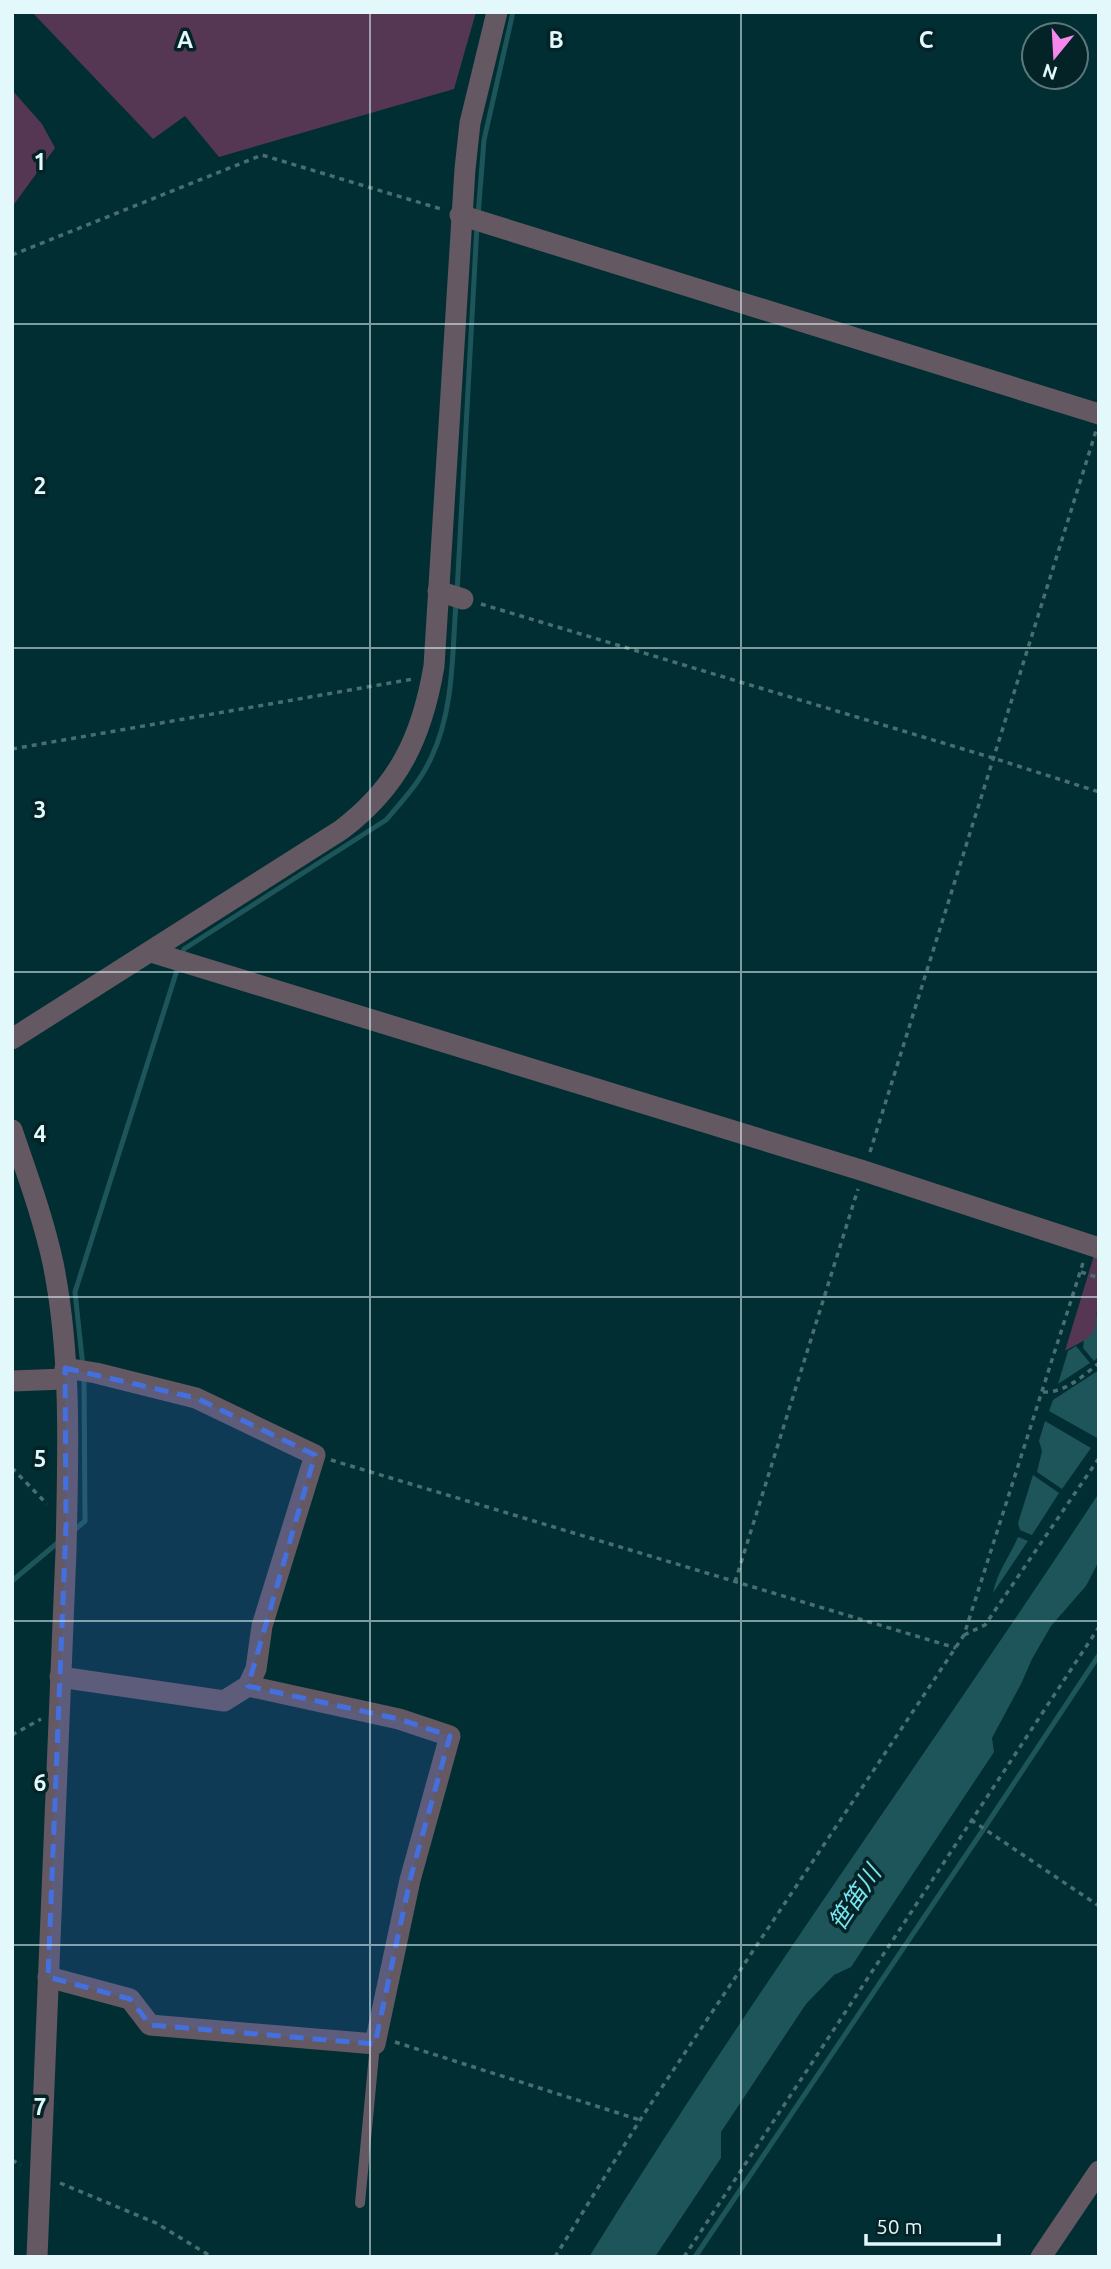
<svg xmlns="http://www.w3.org/2000/svg" width="1111" height="2269" font-family="Ubuntu,'Noto Sans JP',sans-serif">
	<style>
		.green { fill: #563753 }
		.water { fill: #1d555a }
		.lines { fill: none; stroke-linecap: round; stroke-linejoin: round }
		.stream { stroke: #1d555a; stroke-width: 5 }
		.path { stroke: #486e71; stroke-width: 3.5; stroke-dasharray: 5 5; stroke-linecap: butt }
		.service { stroke: #645862; stroke-width: 10 }
		.minor { stroke: #645862; stroke-width: 21 }
		.tertiary { stroke: #645862; stroke-width: 21 }
		.marked { fill: #4470df; fill-opacity: 0.2; stroke: #4470df; stroke-width: 5; stroke-dasharray: 14 9; stroke-linejoin: round }
		.grid { fill: none; stroke: #e2f8fa; stroke-width: 2; stroke-opacity: 0.55 }
		.labels { text-anchor: middle; stroke-width: 7; stroke-linejoin: round; paint-order: stroke }
		.water-label { font-size: 24px; font-style: italic; fill: #78e6f1; stroke: #032326 }
		.grid-label { font-size: 23px; text-anchor: middle; font-weight: bold; fill: #e2f8fa; stroke: #032326; stroke-width: 7; stroke-linejoin: round; paint-order: stroke }
	</style>
	<rect width="100%" height="100%" fill="#012e32"/>
	<g class="green">
		<path d="M 32,12 L 476,12 L 454,89 L 219,157 L 185,116 L 153,139 Z"/>
		<path d="M 12,90 L 42,124 L 55,148 L 12,207 Z"/>
		<path d="M 1095,1252 L 1099,1253 L 1099,1306 C 1094,1315 1098,1322 1095,1330 C 1092,1339 1072,1346 1065,1351 Z"/>
	</g>
	<g class="water">
		<path d="M 1099,1308 L 1099,1356 L 1094,1361 L 1083,1348 L 1084,1340 C 1103,1329 1091,1323 1099,1308 Z"/>
		<path d="M 1076,1346 L 1090,1363 L 1058,1384 L 1068,1351 Z"/>
		<path d="M 1099,1370 L 1099,1439 L 1049,1411 L 1053,1400 Z"/>
		<path d="M 1045,1421 L 1091,1448 L 1062,1489 L 1037,1472 L 1042,1451 L 1039,1441 Z"/>
		<path d="M 1033,1475 L 1059,1493 L 1032,1535 L 1020,1530 L 1018,1523 Z"/>
		<path d="M 1099,1493 L 1099,1561 L 1086,1586 L 1051,1626 L 1032,1659 L 1021,1684 L 992,1738 L 994,1752 L 851,1967 L 834,1975 L 806,2004 L 721,2132 L 721,2158 L 655,2257 L 589,2257 C 750,1997 931,1749 1099,1493 Z"/>
		<path d="M 1018,1537 L 1028,1541 L 993,1593 C 997,1572 1010,1556 1018,1537 Z"/>
	</g>
	<g class="lines">
		<g class="stream">
			<path d="M 478,216 L 484,140 L 513,12"/>
			<path d="M 457,593 L 477,225"/>
			<path d="M 181,957 L 184,949 L 386,820 C 402,801 421,781 431,758 C 454,710 452,655 456,603"/>
			<path d="M 83,1367 L 75,1292 L 178,967"/>
			<path d="M 72,1532 L 85,1521 L 84,1377"/>
			<path d="M 12,1581 L 61,1540"/>
			<path d="M 695,2257 L 985,1827 L 1099,1655"/>
		</g>
		<g class="path">
			<path d="M 12,255 L 262,155 L 441,209"/>
			<path d="M 481,604 L 993,758 L 1099,792"/>
			<path d="M 12,749 L 413,679"/>
			<path d="M 870,1152 L 1096,431"/>
			<path d="M 1081,1272 L 1099,1278"/>
			<path d="M 1043,1392 C 1065,1393 1083,1376 1099,1363"/>
			<path d="M 331,1460 L 956,1648"/>
			<path d="M 12,1468 L 47,1504"/>
			<path d="M 735,1582 L 858,1189"/>
			<path d="M 964,1635 L 985,1625 L 1099,1458"/>
			<path d="M 12,1735 L 41,1719"/>
			<path d="M 971,1820 L 1099,1906"/>
			<path d="M 395,2042 L 640,2120"/>
			<path d="M 12,2160 L 21,2165"/>
			<path d="M 60,2183 L 156,2223 L 212,2257"/>
			<path d="M 555,2257 L 640,2120 L 964,1635 L 1083,1263"/>
			<path d="M 684,2257 L 1099,1627"/>
		</g>
		<path class="service" d="M 360,2203 L 375,2044"/>
		<g class="minor">
			<path d="M 460,215 L 1099,414"/>
			<path d="M 438,591 L 463,599"/>
			<path d="M 151,952 L 864,1171 L 1099,1248"/>
			<path d="M 12,1381 L 65,1379"/>
			<path d="M 60,1677 L 224,1701 L 248,1686 L 256,1669 L 262,1626 L 315,1455 L 196,1398 L 96,1373 L 65,1368"/>
			<path d="M 48,1977 L 130,1999 L 150,2025 L 375,2044 L 410,1880 L 450,1736 L 399,1719 L 248,1686"/>
			<path d="M 1041,2257 L 1099,2171"/>
		</g>
		<g class="tertiary">
			<path d="M 12,1039 L 341,830 C 399,786 422,737 434,666 L 465,169 L 470,123 L 497,12"/>
			<path d="M 12,1130 C 27,1174 43,1217 53,1263 C 72,1357 68,1456 66,1551 L 37,2257"/>
		</g>
	</g>
	<path class="marked" d="M 65,1368 L 196,1398 L 315,1455 L 248,1686 L 399,1719 L 450,1736 L 410,1880 L 375,2044 L 150,2025 L 130,1999 L 48,1977 L 66,1525 Z"/>
	<path class="grid" d="M 370,12 L 370,2257M 741,12 L 741,2257M 12,324 L 1099,324M 12,648 L 1099,648M 12,972 L 1099,972M 12,1297 L 1099,1297M 12,1621 L 1099,1621M 12,1945 L 1099,1945"/>
	<g class="labels">
		<g class="water-label">
			<text transform="translate(855 1898) rotate(-56)" y="8">笹笛川</text>
		</g>
	</g>
	<g class="grid-label">
		<text x="185" y="48">A</text>
		<text x="556" y="48">B</text>
		<text x="926" y="48">C</text>
		<text x="40" y="170">1</text>
		<text x="40" y="494">2</text>
		<text x="40" y="818">3</text>
		<text x="40" y="1142">4</text>
		<text x="40" y="1467">5</text>
		<text x="40" y="1791">6</text>
		<text x="40" y="2115">7</text>
	</g>
	<rect width="1111" height="2269" fill="none" stroke="#e2f8fa" stroke-width="28"/>
	<g transform="translate(1055 56) rotate(198)"><circle r="33" fill="#032326" stroke="#5c787b" stroke-width="2"/>
	<path d="M0-5L12 26L0 18L-12 26Z" fill="#f688ed"/>
	<text y="-10" font-size="19" font-weight="bold" text-anchor="middle" fill="#e2f8fa">N</text>
	</g>
	<path d="M866 2234v10h133v-10" fill="none" stroke="#e2f8fa" stroke-width="3.5"/>
	<text x="876" y="2234" font-size="21" fill="#e2f8fa" stroke="#032326" stroke-width="5" paint-order="stroke">50 m</text>
</svg>
